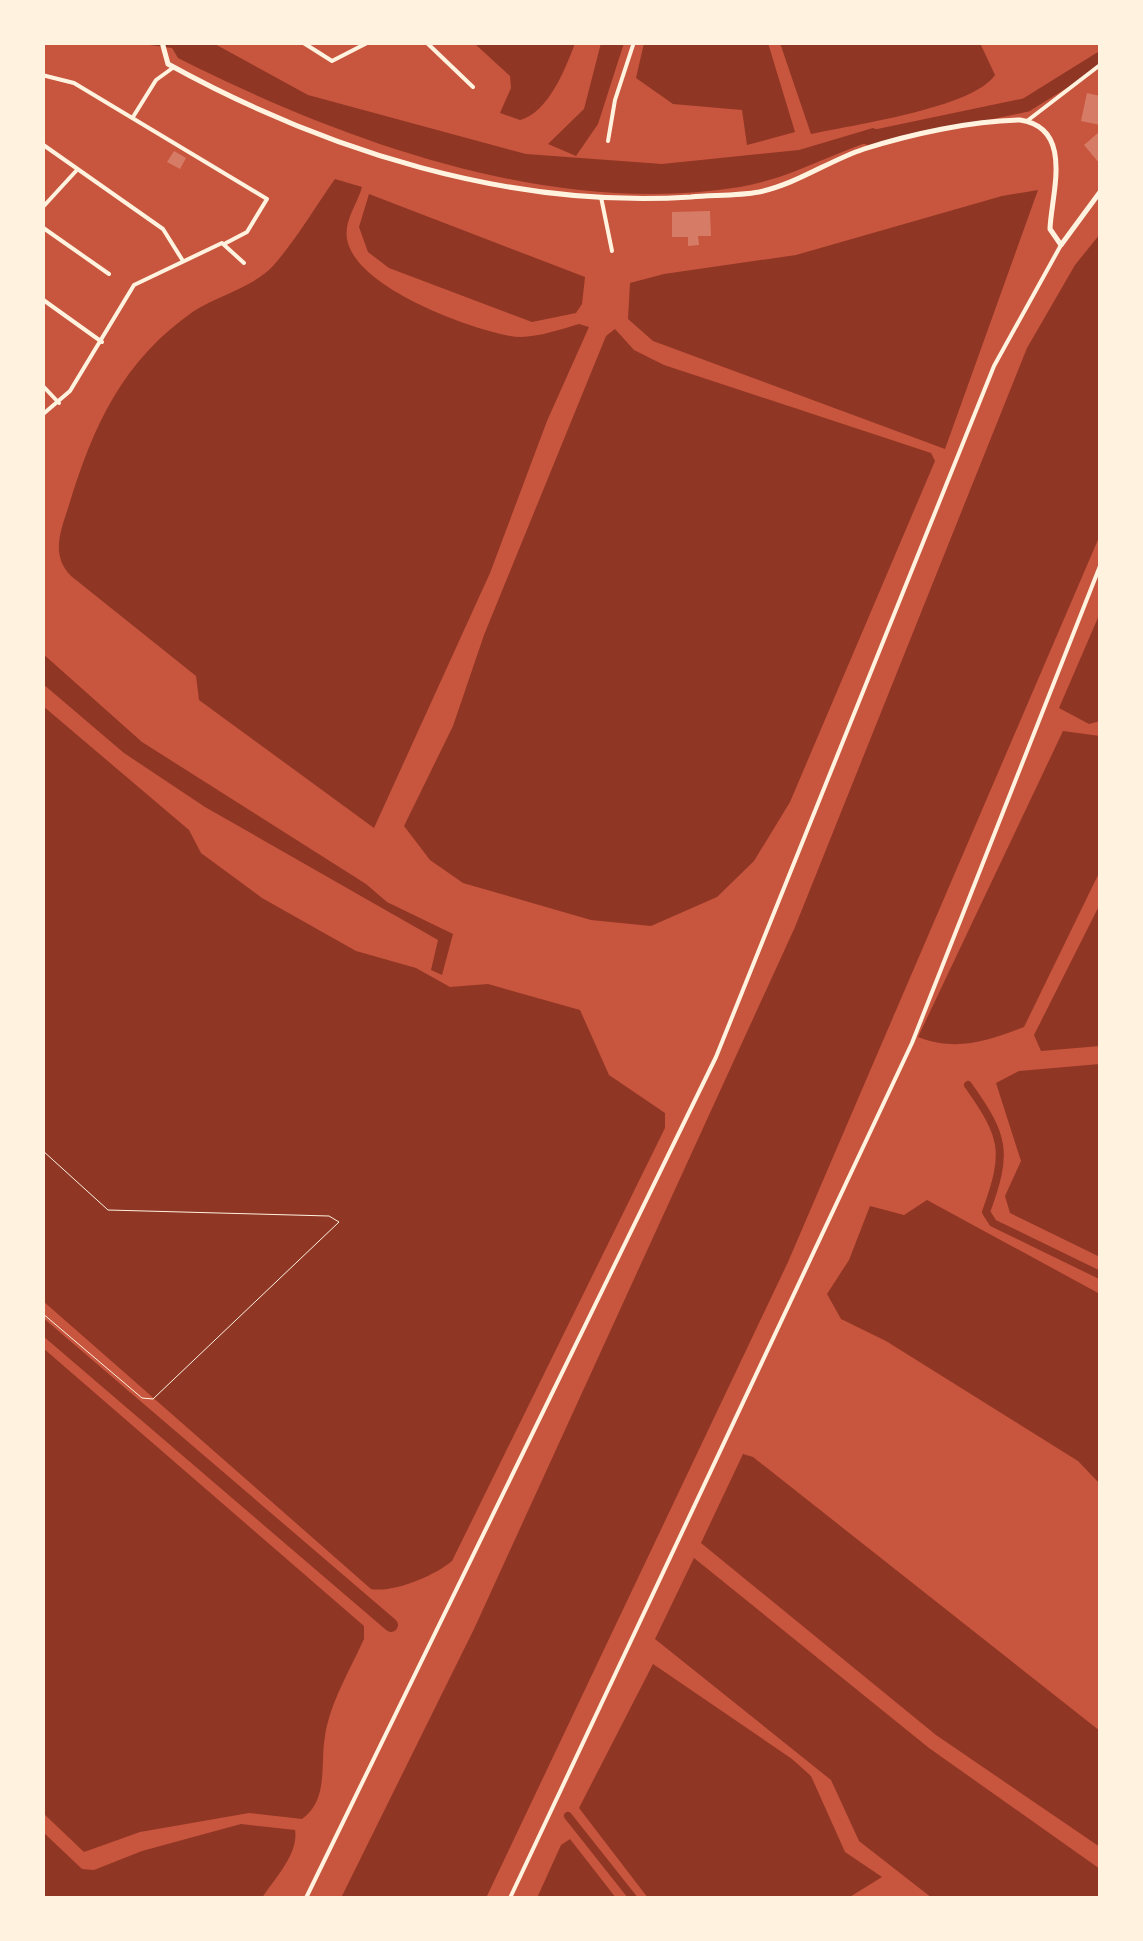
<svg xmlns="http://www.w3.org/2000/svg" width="1143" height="1941" font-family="'PT Sans',sans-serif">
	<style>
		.water { fill: #8f3625 }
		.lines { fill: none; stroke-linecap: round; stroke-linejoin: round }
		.canal { stroke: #8f3625; stroke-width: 8 }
		.river { stroke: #8f3625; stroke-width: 14 }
		.building { fill: #d67c66 }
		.path { stroke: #fff3e0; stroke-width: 1 }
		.minor { stroke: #fff3e0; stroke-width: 4 }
		.tertiary { stroke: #fff3e0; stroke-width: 4 }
		.secondary { stroke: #fff3e0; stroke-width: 5 }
	</style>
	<rect width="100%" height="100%" fill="#c8553d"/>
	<g class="water">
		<path d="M 135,43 L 213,43 L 308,95 L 526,154 L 662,164 L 799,150 L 873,128 L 891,135 C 839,149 793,178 740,187 C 552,218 343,141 178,58 L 172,48 Z"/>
		<path d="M 474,43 L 575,43 C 566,68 548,113 520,120 L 500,113 L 511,88 L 510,76 Z"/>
		<path d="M 601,43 L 624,43 L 598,124 L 576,156 L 548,144 L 584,109 Z"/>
		<path d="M 644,43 L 768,43 L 795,132 L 747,145 L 742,110 L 673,104 L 636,78 Z"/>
		<path d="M 780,43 L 980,43 L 995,75 C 973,108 852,125 811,134 Z"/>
		<path d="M 335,179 L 362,187 C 357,205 344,220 347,239 C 355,287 467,328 510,336 C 531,340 558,330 579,324 L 589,327 L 547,421 L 490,573 L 374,828 L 199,700 L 196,676 L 71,576 C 50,555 61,530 69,505 C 93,426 123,360 194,311 C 219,295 252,288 273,266 C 296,240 315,207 335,179 Z"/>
		<path d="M 1038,190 L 945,449 L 653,341 L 628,319 L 630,283 L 664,274 L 796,255 L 1002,196 Z"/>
		<path d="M 369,194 L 585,277 L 582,304 L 576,313 L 532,322 L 389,268 L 368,252 L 359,227 Z"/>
		<path d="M 1100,234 L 1100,535 L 788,1262 L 486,1898 L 341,1898 L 474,1629 L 795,927 L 1027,348 L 1075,265 Z"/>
		<path d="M 615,329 L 634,350 L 664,365 L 931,453 L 935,461 L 790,802 L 754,861 L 717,897 L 651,926 L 591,920 L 463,883 L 430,860 L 404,826 L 453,726 L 484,635 L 606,336 Z"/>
		<path d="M 1100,613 L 1100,721 L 1089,724 L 1059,708 Z"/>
		<path d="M 42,653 L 142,742 L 366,884 L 387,902 L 453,934 L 442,975 L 431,970 L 438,940 L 205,807 L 124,753 L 43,684 Z"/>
		<path d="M 43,706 L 189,830 L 201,853 L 262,898 L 356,951 L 416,968 L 450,987 L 488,984 L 580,1010 L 609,1075 L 665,1113 L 665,1128 L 452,1561 C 434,1576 394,1593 371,1589 L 43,1301 Z"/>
		<path d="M 1063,731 L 1100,736 L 1100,871 L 1024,1027 C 988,1041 956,1052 918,1037 Z"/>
		<path d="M 1100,904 L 1100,1046 L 1041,1051 L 1034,1035 Z"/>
		<path d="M 1100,1064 L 1100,1257 L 1010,1213 L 1005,1196 L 1021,1161 L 996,1083 L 1019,1071 Z"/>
		<path d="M 927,1200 L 1100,1294 L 1100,1484 L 1078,1461 L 886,1341 L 841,1319 L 827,1294 L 849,1260 L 870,1206 L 904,1215 Z"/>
		<path d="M 43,1348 L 364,1626 L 364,1639 C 350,1670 330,1703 325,1736 C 320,1764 329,1800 302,1819 L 249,1813 L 140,1832 L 84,1852 L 43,1813 Z"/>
		<path d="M 743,1454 L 753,1457 L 1100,1731 L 1100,1847 L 936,1735 L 701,1543 Z"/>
		<path d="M 694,1558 L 929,1748 L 1100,1869 L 1100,1898 L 932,1898 L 859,1841 L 831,1780 L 655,1639 Z"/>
		<path d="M 653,1664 L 792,1759 L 811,1776 L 845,1852 L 882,1877 L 848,1898 L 648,1898 L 579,1808 Z"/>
		<path d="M 241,1824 L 295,1830 C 299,1854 274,1879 262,1898 L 43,1898 L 43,1832 L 82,1869 L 94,1870 L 142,1851 Z"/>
		<path d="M 570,1839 L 616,1898 L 537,1898 L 561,1845 Z"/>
	</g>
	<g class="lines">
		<g class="canal">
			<path d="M 968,1085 C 1005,1137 1008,1152 986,1212 L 993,1223 L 1100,1275"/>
			<path d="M 568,1816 L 633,1898"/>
		</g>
		<g class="river">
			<path d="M 868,138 L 1026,105 L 1100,59"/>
			<path d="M 42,1326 L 391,1625"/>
		</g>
	</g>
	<g class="building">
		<path d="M 1087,93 L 1100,96 L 1100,125 L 1081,121 Z"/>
		<path d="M 1099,132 L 1100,134 L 1100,164 L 1084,145 Z"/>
		<path d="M 174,151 L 186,158 L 180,169 L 167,162 Z"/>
		<path d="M 710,211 L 711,236 L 698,236 L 699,245 L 688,246 L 688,237 L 672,237 L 672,212 Z"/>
	</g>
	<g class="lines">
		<path class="path" d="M 42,1150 L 108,1210 L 329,1216 L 339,1222 L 153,1399 L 142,1398 L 42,1313"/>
		<g class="minor">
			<path d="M 302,42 L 332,61 L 369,42"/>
			<path d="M 426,42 L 473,87"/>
			<path d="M 42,75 L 74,83 L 267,199 L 247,232 L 226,243"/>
			<path d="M 133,117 L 156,80 L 174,67"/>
			<path d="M 1027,121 L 1100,65"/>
			<path d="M 608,141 L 615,100 L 634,42"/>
			<path d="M 42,144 L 163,229 L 183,261"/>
			<path d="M 601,197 L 612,251"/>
			<path d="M 42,208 L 76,171"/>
			<path d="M 42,227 L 109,274"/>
			<path d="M 42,299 L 102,342"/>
			<path d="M 42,385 L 59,403"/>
			<path d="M 42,415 L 70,391 L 134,285 L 222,243 L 244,263"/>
			<path d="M 510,1898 L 912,1043 L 1100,566"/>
		</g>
		<path class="tertiary" d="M 306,1898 L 716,1057 L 994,366 L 1061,245"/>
		<path class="secondary" d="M 162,42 L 168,64 C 326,151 510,209 691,197 C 713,195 737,196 759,192 C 797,184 828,161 864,149 C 911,134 971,121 1020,120 C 1075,128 1051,195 1050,229 L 1061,245 L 1100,192"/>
	</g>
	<rect width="1143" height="1941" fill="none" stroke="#fff3e0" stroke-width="90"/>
</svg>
